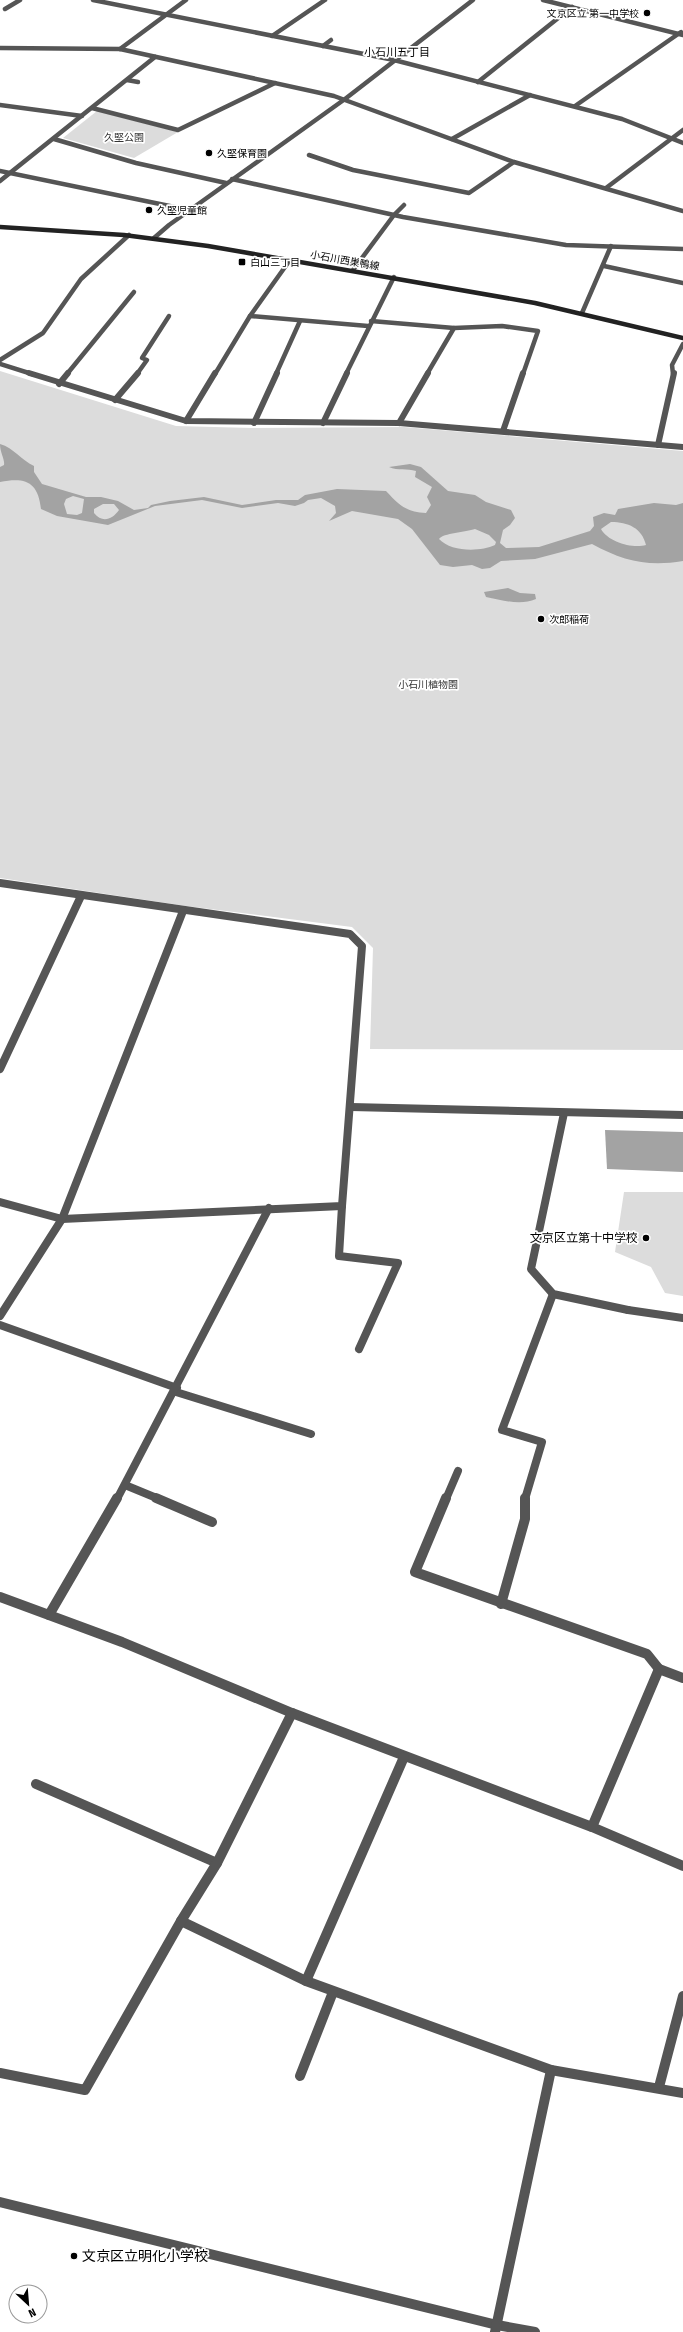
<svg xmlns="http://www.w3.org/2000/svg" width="683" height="2332" font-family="'Fira Sans Condensed','Noto Sans JP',sans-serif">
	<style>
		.green { fill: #dcdcdc }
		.water { fill: #a3a3a3; fill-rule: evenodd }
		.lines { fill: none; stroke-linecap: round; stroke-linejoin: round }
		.service-far3 { stroke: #555; stroke-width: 4.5 }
		.service-far2 { stroke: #555; stroke-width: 6 }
		.service-far1 { stroke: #555; stroke-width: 8 }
		.service { stroke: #555; stroke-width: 10 }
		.minor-far3 { stroke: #555; stroke-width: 4.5 }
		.minor-far2 { stroke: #555; stroke-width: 6 }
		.minor-far1 { stroke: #555; stroke-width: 8 }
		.minor { stroke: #555; stroke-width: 10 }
		.tertiary { stroke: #555; stroke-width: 4.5 }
		.secondary { stroke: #222; stroke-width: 4.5 }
		.poi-dot { fill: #000; stroke: #fff; stroke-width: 1.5 }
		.labels { text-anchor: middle; stroke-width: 3.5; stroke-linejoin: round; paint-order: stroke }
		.far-poi-label { font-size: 10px; fill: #000; stroke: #fff; text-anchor: start }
		.far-park-label { font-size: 10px; fill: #333; stroke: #fff }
		.far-street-label { font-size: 10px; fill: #000; stroke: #fff }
		.far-neighbourhood-label { font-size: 11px; fill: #000; stroke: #fff }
		.poi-label { font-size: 12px; fill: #000; stroke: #fff; text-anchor: end }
		.near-poi-label { font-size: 14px; fill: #000; stroke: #fff; text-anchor: start }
	</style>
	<rect width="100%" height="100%" fill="#fff"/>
	<g class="green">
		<path d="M 97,111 L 178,132 L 134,158 L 63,138 Z"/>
		<path d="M 0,371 L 176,426 L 253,428 L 404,427 L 683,451 L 683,1050 L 370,1049 L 373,948 L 352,927 L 186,906 L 0,878 Z"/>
		<path d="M 624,1192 L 683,1192 L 683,1296 L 665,1293 L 651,1267 L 615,1252 Z"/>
	</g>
	<g class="water">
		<path d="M 0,444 C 14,448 21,460 34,466 L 34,472 L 42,484 L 86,497 L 101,497 L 118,501 L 134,510 L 148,508 L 151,505 L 170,501 L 204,497 L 242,505 L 276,500 L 298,500 L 305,495 L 337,489 L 386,491 C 399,505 406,512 426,513 L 431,505 L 427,497 L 432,487 L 415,477 L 416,471 C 407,468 398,471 389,467 L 410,464 L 421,467 L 448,491 L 475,495 L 486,502 L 511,510 L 515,518 L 510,525 L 503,530 L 500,543 L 506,548 L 539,547 L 590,531 L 594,526 L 593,517 L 604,513 L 615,515 L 618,509 L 654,503 L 676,505 L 683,503 L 683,561 C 648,567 623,561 592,544 L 535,559 L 501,561 L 490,568 L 482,569 L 472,565 L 453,567 L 440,565 L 412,529 L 398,519 L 352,511 L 329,521 L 336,513 L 335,506 L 321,498 L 308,500 L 304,503 L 295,506 L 278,503 L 242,508 L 202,500 L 155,506 L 108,525 L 57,516 L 41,509 C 38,482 26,477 0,482 L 0,467 L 4,465 C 5,459 0,453 0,444 ZM 73,496 L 84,499 L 82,513 L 77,515 L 67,514 L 64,504 L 66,499 ZM 103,504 L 114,504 L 119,510 C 112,520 102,523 94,513 L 94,509 ZM 611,522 C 628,522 642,528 646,545 C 633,549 608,542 601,529 ZM 475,529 L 489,535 L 496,542 L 495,545 C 480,552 451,552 439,539 C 443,533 466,532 475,529 Z"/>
		<path d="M 508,588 L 520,593 L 535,594 L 536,599 C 520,606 502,600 486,597 L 484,592 Z"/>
		<path d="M 605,1130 L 683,1132 L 683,1172 L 607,1169 Z"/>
	</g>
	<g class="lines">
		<g class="service-far3">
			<path d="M 5,9 L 20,0"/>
			<path d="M 323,46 L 331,40"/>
			<path d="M 127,80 L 138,82"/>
			<path d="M 604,266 L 683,283"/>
			<path d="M 250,316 L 368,326"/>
			<path d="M 371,321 L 454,328 L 502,326 L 538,331 L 523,374"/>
			<path d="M 67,374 L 134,292"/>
			<path d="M 137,374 L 147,360 L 142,358 L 169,316"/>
			<path d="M 215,374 L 250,316 L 290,260"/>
			<path d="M 276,374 L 300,321"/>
			<path d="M 346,374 L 394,277"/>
			<path d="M 427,374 L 454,328"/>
			<path d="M 673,374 L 672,365 L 683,344"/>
		</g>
		<g class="service-far2">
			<path d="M 59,384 L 68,373"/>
			<path d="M 115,400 L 138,373"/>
			<path d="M 186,421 L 215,373"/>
			<path d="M 254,423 L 277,373"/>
			<path d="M 323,423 L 347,373"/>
			<path d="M 399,423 L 428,373"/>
			<path d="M 503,431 L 523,373"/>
			<path d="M 658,445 L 674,373"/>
		</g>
		<g class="service-far1">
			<path d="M 564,1113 L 531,1269 L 553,1294 L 628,1310"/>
			<path d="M 342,1206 L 339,1256 L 398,1263 L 359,1349"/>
			<path d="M 176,1392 L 311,1434"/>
			<path d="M 125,1485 L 159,1499"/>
			<path d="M 446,1499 L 458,1471"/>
			<path d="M 525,1499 L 542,1442 L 502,1430 L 553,1294"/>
		</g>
		<g class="service">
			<path d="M 156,1498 L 212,1522"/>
			<path d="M 446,1498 L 415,1572 L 647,1654 L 659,1669"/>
			<path d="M 501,1604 L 525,1519 L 525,1498"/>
			<path d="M 36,1784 L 217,1863"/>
			<path d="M 181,1921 L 306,1981 L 551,2070 L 683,2093"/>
			<path d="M 0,2073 L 85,2090 L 181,1921 L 217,1863 L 292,1713"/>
			<path d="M 300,2076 L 333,1992"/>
		</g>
		<g class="minor-far3">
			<path d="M 543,0 L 683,35"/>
			<path d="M 272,36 L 325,0"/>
			<path d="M 0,48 L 120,49 L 334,96 L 514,162 L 683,211"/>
			<path d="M 120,49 L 186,0"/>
			<path d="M 478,82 L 572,7"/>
			<path d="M 0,105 L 82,116"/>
			<path d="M 575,106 L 681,32"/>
			<path d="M 92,108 L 178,130 L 275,83"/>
			<path d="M 54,139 L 136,163 L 226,183"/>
			<path d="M 452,139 L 530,95"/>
			<path d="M 309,155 L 353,170 L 469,193 L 514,162"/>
			<path d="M 0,171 L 189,210"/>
			<path d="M 232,179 L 403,217 L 566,245 L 683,249"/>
			<path d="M 0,181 L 155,57"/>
			<path d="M 606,188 L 683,130"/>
			<path d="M 353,270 L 394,215 L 404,205"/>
			<path d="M 582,313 L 611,246"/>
			<path d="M 0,360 L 43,333 L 81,279 L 129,235"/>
			<path d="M 0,364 L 32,374"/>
		</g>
		<path class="minor-far2" d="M 29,373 L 186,421 L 399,423 L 683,447"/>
		<g class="minor-far1">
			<path d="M 0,883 L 350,934 L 362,946 L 342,1206 L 62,1219 L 0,1202"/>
			<path d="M 0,1069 L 81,896"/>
			<path d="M 351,1107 L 683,1115"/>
			<path d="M 628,1310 L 683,1318"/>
			<path d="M 0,1316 L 62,1219 L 183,911"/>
			<path d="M 0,1325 L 177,1388"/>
			<path d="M 117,1499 L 269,1208"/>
		</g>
		<g class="minor">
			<path d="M 0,1597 L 122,1642 L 292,1713 L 592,1827 L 683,1866"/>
			<path d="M 49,1615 L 117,1498"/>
			<path d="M 592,1827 L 659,1669 L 683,1678"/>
			<path d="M 306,1981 L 404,1757"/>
			<path d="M 659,2087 L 683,1996"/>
			<path d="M 0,2202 L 497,2325 L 535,2332"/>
			<path d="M 495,2332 L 551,2070"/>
		</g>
		<g class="tertiary">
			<path d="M 93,0 L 394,60 L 622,119 L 683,143"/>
			<path d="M 154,238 L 169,225 L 345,99 L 473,0"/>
		</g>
		<path class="secondary" d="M 0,227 L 124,235 L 208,246 L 535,303 L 683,338"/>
	</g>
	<g class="poi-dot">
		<circle cx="647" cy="13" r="4"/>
		<circle cx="209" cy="153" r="4"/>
		<circle cx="149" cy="210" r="4"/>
		<rect x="238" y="258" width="8" height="8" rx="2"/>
		<circle cx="541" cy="619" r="4"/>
		<circle cx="646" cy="1238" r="4"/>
		<circle cx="74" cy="2256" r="4"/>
	</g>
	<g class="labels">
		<g class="far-poi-label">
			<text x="639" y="17" text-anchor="end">文京区立 第一中学校</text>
			<text x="217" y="157">久堅保育園</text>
			<text x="157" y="214">久堅児童館</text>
			<text x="250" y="266">白山三丁目</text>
			<text x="549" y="623">次郎稲荷</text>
		</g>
		<g class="far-park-label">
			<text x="124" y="141">久堅公園</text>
			<text x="428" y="688">小石川植物園</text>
		</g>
		<g class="far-street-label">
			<text transform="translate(345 260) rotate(10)" y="4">小石川西巣鴨線</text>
		</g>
		<g class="far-neighbourhood-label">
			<text x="397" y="56">小石川五丁目</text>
		</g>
		<g class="poi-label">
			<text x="638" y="1242">文京区立第十中学校</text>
		</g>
		<g class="near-poi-label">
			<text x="82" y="2261">文京区立明化小学校</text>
		</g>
	</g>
	<g transform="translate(28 2304) rotate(154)"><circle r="19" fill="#ffffff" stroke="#999999"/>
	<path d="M0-3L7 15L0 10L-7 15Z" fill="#000000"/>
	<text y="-6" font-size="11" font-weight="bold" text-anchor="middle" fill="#000000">N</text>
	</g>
</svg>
